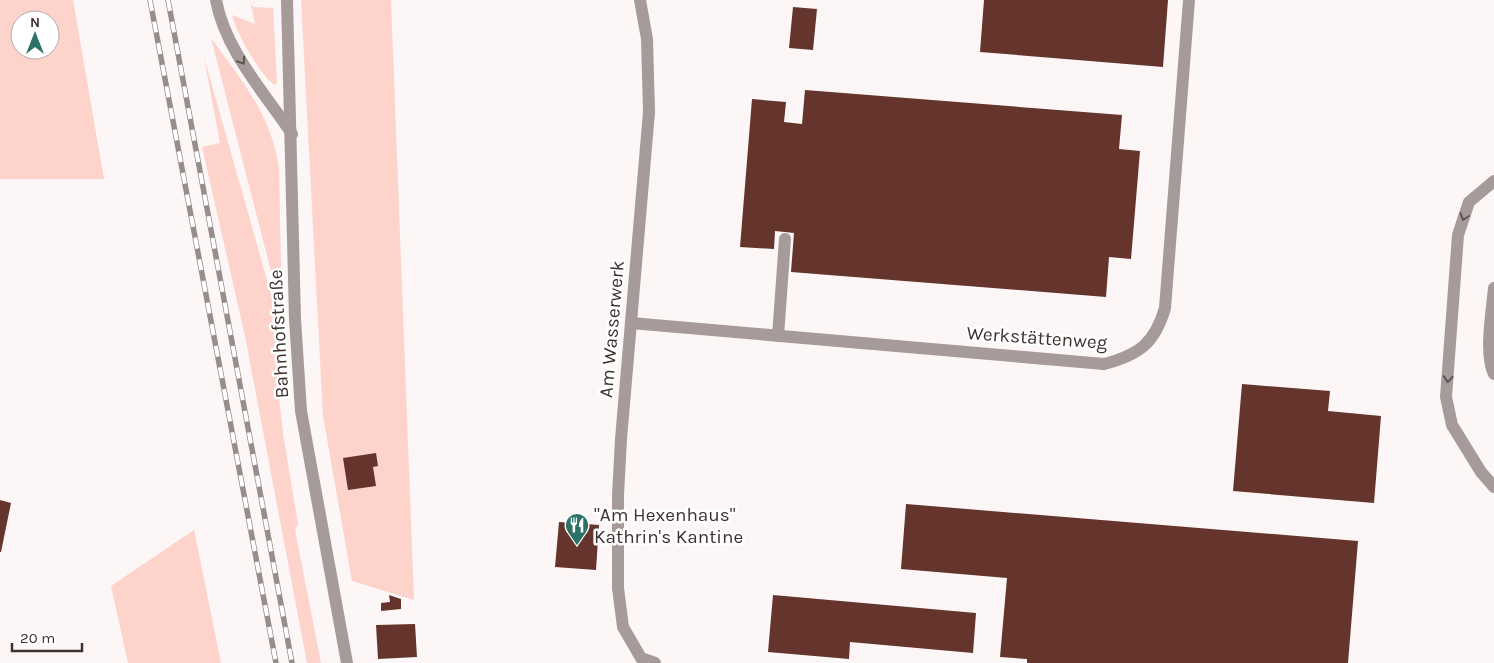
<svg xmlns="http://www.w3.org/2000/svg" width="1494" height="663" font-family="Karla,sans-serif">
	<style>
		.green { fill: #fdd3cb; fill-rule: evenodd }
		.building { fill: #65342c }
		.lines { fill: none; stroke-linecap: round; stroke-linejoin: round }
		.service { stroke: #a79b99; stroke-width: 12 }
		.minor { stroke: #a79b99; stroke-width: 12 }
		.rail-casing { stroke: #968d8c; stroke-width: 5.5 }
		.rail { stroke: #fff; stroke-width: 4; stroke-dasharray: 11; stroke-linecap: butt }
		.oneway { stroke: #5d5250 }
		.labels { text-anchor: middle; stroke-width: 5; stroke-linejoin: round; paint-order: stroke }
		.street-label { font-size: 19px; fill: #3d3230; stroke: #fff }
		.poi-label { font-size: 19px; fill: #3d3230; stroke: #fff; text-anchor: start }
	</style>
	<rect width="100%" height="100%" fill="#fcf7f6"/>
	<g class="green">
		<path d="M 0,0 L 73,0 L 104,179 L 0,179 ZM 20,20 L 50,20 L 50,50 L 20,50 Z"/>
		<path d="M 250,0 L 253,7 L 273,8 L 277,83 L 275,85 C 262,79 235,30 232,15 L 255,24 Z"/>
		<path d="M 301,0 L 391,0 L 414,600 L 352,581 L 323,416 Z"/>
		<path d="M 211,38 C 242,81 271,114 279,168 L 282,314 Z"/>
		<path d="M 204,57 L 276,312 L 277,380 L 283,433 L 298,524 L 295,530 L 321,663 L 307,663 L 245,336 L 202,147 L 220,143 Z"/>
		<path d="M 194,530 L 221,663 L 128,663 L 111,586 Z"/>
	</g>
	<g class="building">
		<path d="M 984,0 L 1168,0 L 1163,67 L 980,52 Z"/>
		<path d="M 793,7 L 817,9 L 813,50 L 789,48 Z"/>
		<path d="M 805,90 L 1122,115 L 1119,149 L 1140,151 L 1131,259 L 1109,257 L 1106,297 L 791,272 L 794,233 L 775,231 L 774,249 L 740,247 L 752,99 L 786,102 L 784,122 L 802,124 Z"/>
		<path d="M 1242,384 L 1330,391 L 1328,411 L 1381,416 L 1374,503 L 1233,491 Z"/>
		<path d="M 376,453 L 378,466 L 373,467 L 376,486 L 348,490 L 343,458 Z"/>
		<path d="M 0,500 L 11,503 L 1,552 L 0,552 Z"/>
		<path d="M 906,504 L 1358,541 L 1348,663 L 1027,663 L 1027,659 L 1000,657 L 1007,578 L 901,569 Z"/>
		<path d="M 559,522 L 599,525 L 596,570 L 555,567 Z"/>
		<path d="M 389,595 L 401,599 L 401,609 L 381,611 L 381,603 L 390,602 Z"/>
		<path d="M 773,595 L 976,613 L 973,653 L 850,642 L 849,659 L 768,652 Z"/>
		<path d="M 415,624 L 417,657 L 378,659 L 376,625 Z"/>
	</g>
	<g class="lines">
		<g class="service">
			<path d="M 216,0 C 225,50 264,92 292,134"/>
			<path d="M 1494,181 L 1469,202 L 1458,235 L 1446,397 L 1452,425 L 1481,472 L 1494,487"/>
			<path d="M 1494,288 C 1492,310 1484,355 1494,374"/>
			<path d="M 778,336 L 785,239"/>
		</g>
		<g class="minor">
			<path d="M 287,0 L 295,319 L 301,411 L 347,663"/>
			<path d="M 640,0 L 647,39 L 649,112 L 621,439 L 618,495 L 618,588 L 623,627 L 641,658 L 655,663"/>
			<path d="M 631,323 L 1104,364 C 1139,355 1155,343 1165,308 L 1189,0"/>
		</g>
		<g class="rail-casing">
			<g id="rail">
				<path d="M 150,0 L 276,663"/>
				<path d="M 168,0 L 292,663"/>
			</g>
		</g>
		<use href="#rail" class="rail"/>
	</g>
	<defs><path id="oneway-chevron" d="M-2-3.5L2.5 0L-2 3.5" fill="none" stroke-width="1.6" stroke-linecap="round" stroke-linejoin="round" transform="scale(1.25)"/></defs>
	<g class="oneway">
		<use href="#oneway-chevron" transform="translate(242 61) rotate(56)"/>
		<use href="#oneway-chevron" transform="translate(1464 217) rotate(108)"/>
		<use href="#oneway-chevron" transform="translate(1448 379) rotate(94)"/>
	</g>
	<defs>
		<g id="restaurant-pin" transform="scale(1.25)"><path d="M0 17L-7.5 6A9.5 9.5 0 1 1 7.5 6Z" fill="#2c7266" stroke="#fff"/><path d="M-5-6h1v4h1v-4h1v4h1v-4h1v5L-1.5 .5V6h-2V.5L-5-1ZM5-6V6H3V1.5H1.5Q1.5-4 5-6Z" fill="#fff"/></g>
	</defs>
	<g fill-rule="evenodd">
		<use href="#restaurant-pin" x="577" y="525"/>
	</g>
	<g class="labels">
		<g class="street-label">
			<text transform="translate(611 329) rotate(-85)" y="7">Am Wasserwerk</text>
			<text transform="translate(278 334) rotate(-93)" y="7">Bahnhofstraße</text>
			<text transform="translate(1037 337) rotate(4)" y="7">Werkstättenweg</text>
		</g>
		<g class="poi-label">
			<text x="594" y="521">"Am Hexenhaus"<tspan x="594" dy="22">Kathrin's Kantine</tspan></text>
		</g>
	</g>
	<g transform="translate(35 35)"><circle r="24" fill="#ffffff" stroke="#b1adac"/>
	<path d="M0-4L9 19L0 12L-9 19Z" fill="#2c7266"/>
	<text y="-8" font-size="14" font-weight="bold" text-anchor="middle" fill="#3d3230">N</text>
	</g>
	<path d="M12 643v8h70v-8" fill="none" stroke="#3d3230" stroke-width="2.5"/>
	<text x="20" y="643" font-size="15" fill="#3d3230" stroke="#ffffff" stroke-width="4" paint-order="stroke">20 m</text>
</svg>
